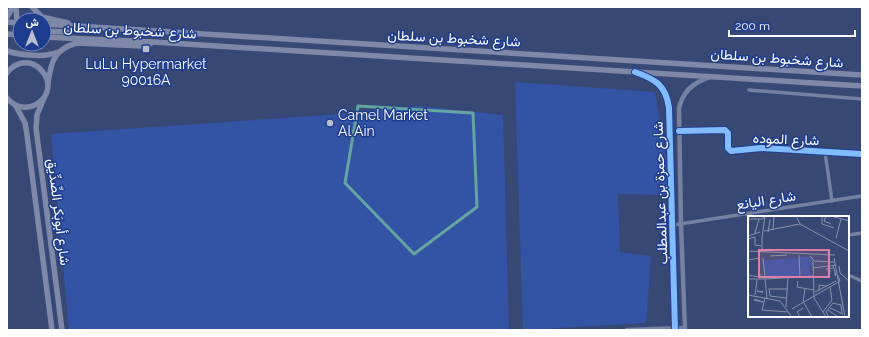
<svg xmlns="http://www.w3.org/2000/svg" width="869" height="337" font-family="Raleway,Vazirmatn,sans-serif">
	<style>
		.green { fill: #3353a5 }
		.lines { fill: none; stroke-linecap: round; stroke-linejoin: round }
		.minor { stroke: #7481a0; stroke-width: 3.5 }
		.tertiary { stroke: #7481a0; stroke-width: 4.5 }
		.primary { stroke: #7f89a7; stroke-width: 5.5 }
		.cycleway-casing { stroke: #1e3c8f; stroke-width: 8 }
		.cycleway { stroke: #80bcff; stroke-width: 6 }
		.marked { fill: none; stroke: #63a6a1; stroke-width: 3; stroke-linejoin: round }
		.poi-dot { fill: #b9bfcf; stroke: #1e3c8f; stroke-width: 1.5 }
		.labels { text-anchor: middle; stroke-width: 3; stroke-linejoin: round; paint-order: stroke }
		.street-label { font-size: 14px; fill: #fff; stroke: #1e3c8f }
		.poi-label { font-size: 14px; fill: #fff; stroke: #1e3c8f }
		.inset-road { fill: none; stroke: #8891ac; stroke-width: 1 }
		.view { fill: #dd80a5; fill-opacity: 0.15; stroke: #dd80a5; stroke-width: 2 }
		.inset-edge { fill: none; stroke: #fff; stroke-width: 2 }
	</style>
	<rect width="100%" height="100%" fill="#384875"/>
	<g class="green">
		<path d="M 515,82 L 655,92 L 667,164 L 667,195 L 618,194 L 620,252 L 651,256 L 646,323 L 523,330 Z"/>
		<path d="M 419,106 L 503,115 L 509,330 L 69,330 L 51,134 L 342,114 Z"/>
	</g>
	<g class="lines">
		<g class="minor">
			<path d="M 749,90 L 862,99"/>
			<path d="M 679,131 L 725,130 L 728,133 L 728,148 L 731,151 L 761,148 L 862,154"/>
			<path d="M 825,152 L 832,201"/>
			<path d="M 673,225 L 862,196"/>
			<path d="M 848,235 L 862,233"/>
			<path d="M 848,275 L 862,281"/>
		</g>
		<g class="tertiary">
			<path d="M 639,73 C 656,80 666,89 669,108 L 675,330"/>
			<path d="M 627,330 L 685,328"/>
			<path d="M 685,330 L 681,224 L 679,109 C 682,92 694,82 710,77"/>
		</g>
		<g class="primary">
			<path d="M 16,7 L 17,22"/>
			<path d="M 32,7 L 42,17 L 68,23"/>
			<path d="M 7,17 L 13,7"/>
			<path d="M 7,22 L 20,23"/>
			<path d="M 44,24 L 862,75"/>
			<path d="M 44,31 L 66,32 L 81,27"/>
			<path d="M 7,34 L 20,35"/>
			<path d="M 44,37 L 153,42 L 862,86"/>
			<path d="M 7,51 C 20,55 45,58 58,52"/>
			<path d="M 7,73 C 12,66 20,62 29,63 C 34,64 39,67 42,71 C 62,94 27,122 7,98"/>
			<path d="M 48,83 C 51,62 54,49 77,43 L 141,46 L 150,44"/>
			<path d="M 44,98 L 37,115 L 36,128 L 62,330"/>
			<path d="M 16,106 L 25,123 L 27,135 L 52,330"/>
		</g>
		<g class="cycleway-casing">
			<g id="cycleway">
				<path d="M 635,72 C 655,79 666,85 669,108 L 675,330"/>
				<path d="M 679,131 L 725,130 L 728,133 L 728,148 L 731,151 L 761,148 L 862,154"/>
			</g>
		</g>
		<use href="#cycleway" class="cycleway"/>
	</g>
	<path class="marked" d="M 358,106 L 473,113 L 477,207 L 414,254 L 345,183 Z"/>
	<g class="poi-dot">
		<rect x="142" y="45" width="8" height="8" rx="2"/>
		<circle cx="330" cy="123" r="4"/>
	</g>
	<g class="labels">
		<g class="street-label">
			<text transform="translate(130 30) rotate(3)" y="5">شارع شخبوط بن سلطان</text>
			<text transform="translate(454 38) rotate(3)" y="5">شارع شخبوط بن سلطان</text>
			<text transform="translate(777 58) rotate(4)" y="5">شارع شخبوط بن سلطان</text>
			<text transform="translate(786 139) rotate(2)" y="5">شارع الموده</text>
			<text transform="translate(660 193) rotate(-92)" y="5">شارع حمزة بن عبدالمطلب</text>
			<text transform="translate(766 200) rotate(-9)" y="5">شارع اليانع</text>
			<text transform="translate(59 212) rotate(83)" y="5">شارع أبوبَكر الصِّدِّيق</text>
		</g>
		<g class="poi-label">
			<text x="146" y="69">LuLu Hypermarket<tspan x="146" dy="16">90016A</tspan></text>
			<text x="338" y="120" text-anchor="start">Camel Market<tspan x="338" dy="16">Al Ain</tspan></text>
		</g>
	</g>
	<g transform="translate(748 216)">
		<rect width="101" height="101" fill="#384875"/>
		<path d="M 52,41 L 64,41 L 65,50 L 61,50 L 63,60 L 53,61 ZM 45,42 L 52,43 L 52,61 L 17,62 L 15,45 Z" fill="#3353a5"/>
		<path class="inset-road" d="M 74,0 L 74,8 L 86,12M 78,0 L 76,5 L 83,8M 83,0 L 101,5M 0,3 L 15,3 L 16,0M 52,8 L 101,35M 25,14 L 26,0M 16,15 L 52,8 L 48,0M 20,16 L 22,4M 7,17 L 11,3M 0,20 L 12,16M 88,22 L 93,3M 0,23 L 7,21 L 7,29 L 13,30M 0,35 L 87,39M 16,36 L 14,34 L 14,22 L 17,0M 51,39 L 52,61M 22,40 L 39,39M 62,40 L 65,43 L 66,82 L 78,101M 15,42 L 19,83M 86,42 L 97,101M 0,44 L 12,42M 66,45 L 86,46M 85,49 L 88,60 L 86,58M 91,50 L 92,57 L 101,65M 65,52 L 88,49M 83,56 L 78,53 L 85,52M 0,59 L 12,61 L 12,58M 0,63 L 16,63M 17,63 L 65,60M 50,65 L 49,71 L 66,74M 21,72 L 22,80 L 38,82M 22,73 L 39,73M 9,75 L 14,76 L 15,76 L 9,75M 71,75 L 71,69 L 78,70M 67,76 L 88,65M 0,79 L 32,85 L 44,101M 7,79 L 9,64M 17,82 L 14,94 L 40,96M 6,84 L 15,86 L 6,83M 55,87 L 57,72M 56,87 L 64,101M 38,91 L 40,61M 82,92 L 95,98M 44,93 L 92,65 L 90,60M 80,94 L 90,101M 75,96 L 84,84 L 82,71M 52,101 L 49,96 L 55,92M 81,101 L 78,96 L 85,87 L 93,89 L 94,98"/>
		<path class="view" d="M 11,34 L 81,34 L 81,61 L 11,61 Z"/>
		<rect width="101" height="101" class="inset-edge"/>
	</g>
	<rect width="869" height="337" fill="none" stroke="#ffffff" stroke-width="16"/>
	<g transform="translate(32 32)"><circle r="19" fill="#1e3c8f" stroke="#788abc"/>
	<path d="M0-3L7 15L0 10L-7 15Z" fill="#b9bfcf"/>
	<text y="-6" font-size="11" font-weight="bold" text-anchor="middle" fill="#ffffff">ش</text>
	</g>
	<path d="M729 30v6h126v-6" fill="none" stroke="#ffffff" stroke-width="2"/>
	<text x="735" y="30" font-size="12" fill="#ffffff" stroke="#1e3c8f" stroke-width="3" paint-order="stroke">200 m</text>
</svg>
